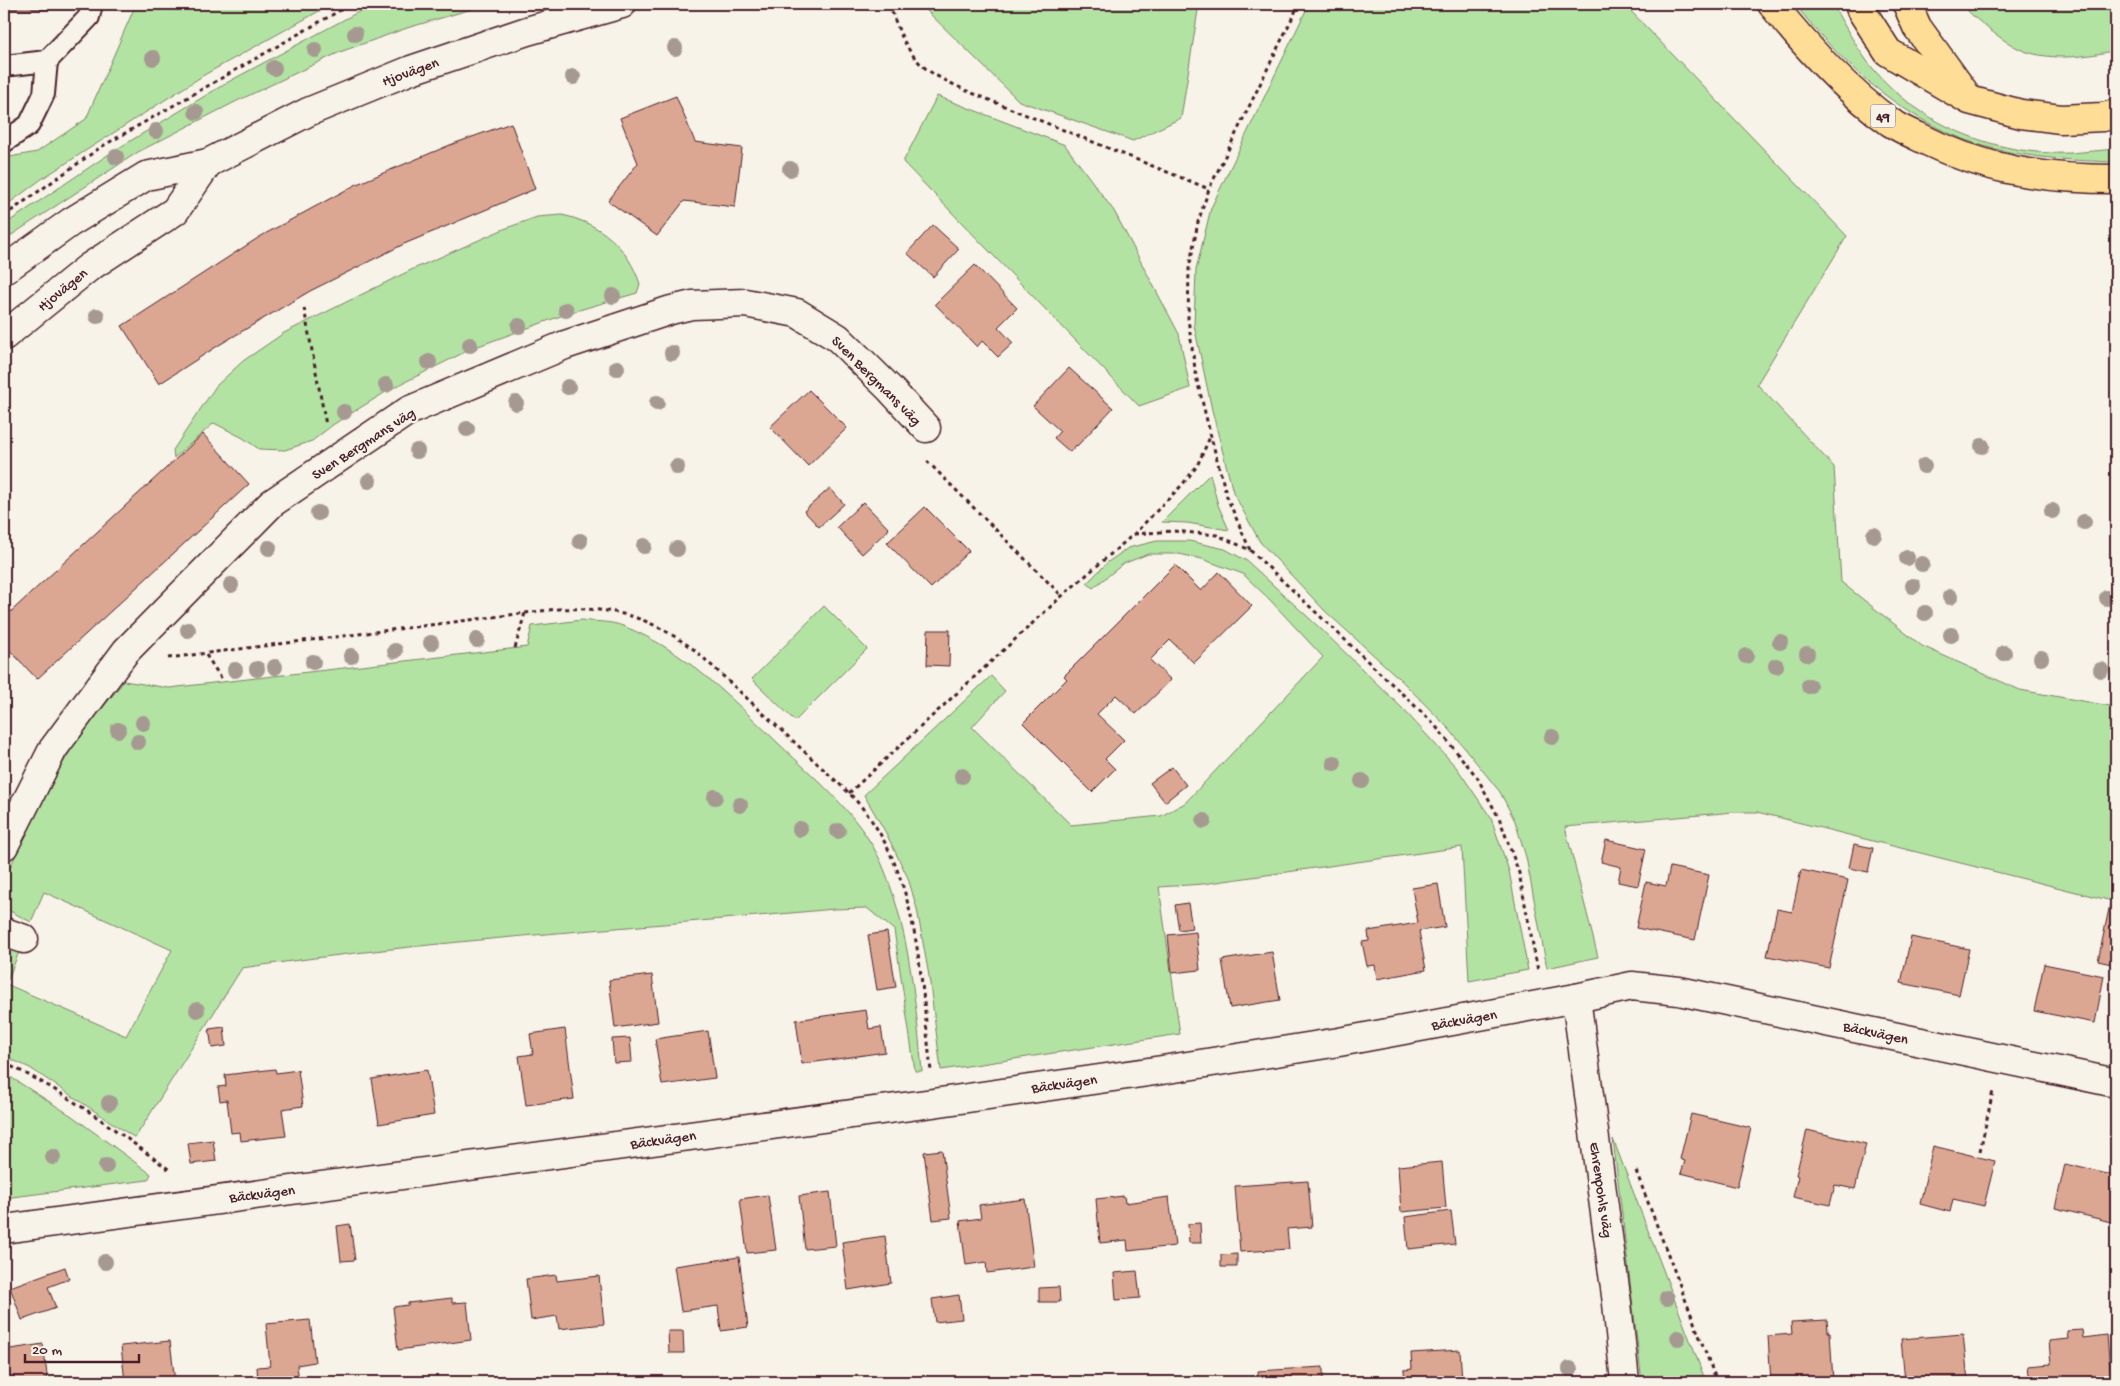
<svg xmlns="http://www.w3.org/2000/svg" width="2120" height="1386" font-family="'Gochi Hand',sans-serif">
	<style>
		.green { fill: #b2e3a3; stroke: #7e8167 }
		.building { fill: #dca792; stroke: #4a1f2b }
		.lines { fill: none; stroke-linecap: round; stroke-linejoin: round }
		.lane-casing { stroke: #4a1f2b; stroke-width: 24 }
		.street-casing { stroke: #4a1f2b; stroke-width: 31 }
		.secondary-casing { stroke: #4a1f2b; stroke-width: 31 }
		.highway-casing { stroke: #4a1f2b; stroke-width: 31 }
		.path { stroke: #4a1f2b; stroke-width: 3; stroke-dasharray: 4 4; stroke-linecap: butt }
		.lane { stroke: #f7f3e8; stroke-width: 20 }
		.street { stroke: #f7f3e8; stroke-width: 28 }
		.secondary { stroke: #f7f3e8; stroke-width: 28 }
		.highway { stroke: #fedd96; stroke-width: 28 }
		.tree { fill: #a69991 }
		.labels { text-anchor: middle; stroke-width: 4.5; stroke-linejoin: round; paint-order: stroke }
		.shield { fill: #f7f3e8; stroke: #7e5f64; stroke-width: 1 }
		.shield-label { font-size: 14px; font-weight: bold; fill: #4a1f2b }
		.street-label { font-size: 15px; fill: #4a1f2b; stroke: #f7f3e8 }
	</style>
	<rect width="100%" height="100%" fill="#f7f3e8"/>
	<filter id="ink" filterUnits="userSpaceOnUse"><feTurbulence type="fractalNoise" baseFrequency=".02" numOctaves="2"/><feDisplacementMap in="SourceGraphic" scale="10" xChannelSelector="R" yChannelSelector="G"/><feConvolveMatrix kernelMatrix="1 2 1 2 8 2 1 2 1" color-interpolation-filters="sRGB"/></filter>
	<g filter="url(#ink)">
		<g class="green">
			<path d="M 136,4 L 332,4 L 204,75 L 43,178 L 4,207 L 4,158 L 37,152 L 86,119 Z"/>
			<path d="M 373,4 L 489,4 L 407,28 L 340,52 L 235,102 L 138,152 L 4,240 L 4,225 L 112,152 L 228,82 Z"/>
			<path d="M 934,4 L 1199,4 L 1181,118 L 1133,141 L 1019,101 L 925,9 Z"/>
			<path d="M 1309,4 L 1624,4 L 1847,236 L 1757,384 L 1834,467 L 1841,582 L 1922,646 L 2020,690 L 2116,707 L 2116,902 L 1757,812 L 1734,812 L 1565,827 L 1598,957 L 1547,968 L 1526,857 L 1515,821 L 1500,792 L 1450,730 L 1400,679 L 1325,611 L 1260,542 L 1233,492 L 1212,410 L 1194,325 L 1196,270 L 1211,208 Z"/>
			<path d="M 1795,4 L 1834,4 L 1835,9 C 1845,26 1855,45 1867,61 C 1914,123 1994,156 2071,153 C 2086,152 2101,150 2116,149 L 2116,162 C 2074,161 2032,158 1991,148 C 1912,128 1843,67 1795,4 Z"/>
			<path d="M 1963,4 L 2116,4 L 2116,50 C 2088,57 2052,61 2024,51 C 2010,45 1996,35 1985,26 C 1977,19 1968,13 1963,4 Z"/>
			<path d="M 937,96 L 1065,145 L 1114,211 L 1179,334 L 1190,388 L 1139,406 L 903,162 Z"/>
			<path d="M 562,215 C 600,223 628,247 640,284 L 637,293 L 569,313 L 473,348 L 389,390 L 334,424 L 312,441 L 285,450 L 259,449 L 243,438 L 214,423 L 174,458 L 173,450 L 216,386 L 243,361 L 284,333 L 411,270 L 504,229 L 537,217 Z"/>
			<path d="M 1210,474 L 1218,505 L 1229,530 L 1187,523 L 1162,522 Z"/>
			<path d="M 1157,541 L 1189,541 L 1225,549 L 1247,561 L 1322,630 L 1403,709 L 1457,768 L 1491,818 L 1509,871 L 1528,970 L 1469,981 L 1462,847 L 1203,884 L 1159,887 L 1180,1034 L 941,1070 L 929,976 L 917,909 L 908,878 L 886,833 L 864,795 L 991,676 L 1005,691 L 972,727 L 1071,825 L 1161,816 L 1185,803 L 1323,657 L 1270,600 L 1243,574 L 1202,559 L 1179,554 L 1148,554 L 1123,564 L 1093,588 L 1087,583 L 1108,562 L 1128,548 Z"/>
			<path d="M 824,606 L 867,649 L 795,721 L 752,679 Z"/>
			<path d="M 582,620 C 594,622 611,621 623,626 C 685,650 731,698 779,744 C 820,783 866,820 886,874 C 910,937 916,1006 922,1071 L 915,1071 L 894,930 L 867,908 L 834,909 C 636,928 438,939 242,968 L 135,1138 L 30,1068 L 4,1056 L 4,945 L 19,952 L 6,984 L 126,1036 L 172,950 L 44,892 L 31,922 L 6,909 L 4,904 L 4,882 L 34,812 L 76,741 L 124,681 L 169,688 L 527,647 L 532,626 Z"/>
			<path d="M 4,1073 L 72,1116 L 151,1174 L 148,1180 L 4,1198 Z"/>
			<path d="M 1613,1139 L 1706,1382 L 1642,1382 Z"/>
		</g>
		<g class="building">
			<rect x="4" y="4" width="73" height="5"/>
			<path d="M 676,96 L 695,142 L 742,148 L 735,207 L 684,201 L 657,236 L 608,201 L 638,163 L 620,118 Z"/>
			<path d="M 511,123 L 535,189 L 404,244 L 310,291 L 219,345 L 159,384 L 122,326 L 261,236 L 357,184 L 450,145 Z"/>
			<path d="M 933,225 L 959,249 L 933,277 L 907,253 Z"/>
			<path d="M 975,265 L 1017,308 L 998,327 L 1013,343 L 998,357 L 982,341 L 977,347 L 935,304 Z"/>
			<path d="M 1069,368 L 1113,408 L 1077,446 L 1076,445 L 1070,452 L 1054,438 L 1060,431 L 1033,406 Z"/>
			<path d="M 809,390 L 847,428 L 808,466 L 770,427 Z"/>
			<path d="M 203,434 L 249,484 L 37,679 L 4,644 L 4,618 Z"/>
			<path d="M 830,488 L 844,504 L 819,527 L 804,511 Z"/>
			<path d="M 863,502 L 889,529 L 862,554 L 837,527 Z"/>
			<path d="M 925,507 L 969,551 L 931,588 L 887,543 Z"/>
			<path d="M 1175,565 L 1201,591 L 1219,572 L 1252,606 L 1194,663 L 1170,640 L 1150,660 L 1171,680 L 1136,714 L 1116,695 L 1097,714 L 1124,740 L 1105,759 L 1115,769 L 1092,792 L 1023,723 L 1067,679 L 1064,676 Z"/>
			<path d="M 928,630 L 950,630 L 949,666 L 927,665 Z"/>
			<path d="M 1172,767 L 1186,785 L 1165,802 L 1150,783 Z"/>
			<path d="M 1606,840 L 1646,849 L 1638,886 L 1618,882 L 1621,867 L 1601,862 Z"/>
			<path d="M 1854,844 L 1873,848 L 1868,872 L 1849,868 Z"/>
			<path d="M 1670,867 L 1709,875 L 1695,940 L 1636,928 L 1646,882 L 1666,886 Z"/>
			<path d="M 1801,870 L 1848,880 L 1829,968 L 1767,956 L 1777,909 L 1792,912 Z"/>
			<path d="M 1438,884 L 1445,927 L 1419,931 L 1426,970 L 1377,979 L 1375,965 L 1367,966 L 1362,942 L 1369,941 L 1368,931 L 1418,923 L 1412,888 Z"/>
			<path d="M 1188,903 L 1192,928 L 1179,930 L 1175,905 Z"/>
			<path d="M 2110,904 L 2116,905 L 2116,965 L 2098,961 Z"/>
			<path d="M 887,932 L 896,987 L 877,990 L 868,935 Z"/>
			<path d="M 1196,932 L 1200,970 L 1172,973 L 1168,935 Z"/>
			<path d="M 1911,937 L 1969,949 L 1959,995 L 1901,983 Z"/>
			<path d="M 1272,952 L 1280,1000 L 1230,1008 L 1222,960 Z"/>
			<path d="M 2044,964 L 2104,976 L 2095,1023 L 2034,1011 Z"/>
			<path d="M 652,975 L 658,1022 L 615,1028 L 609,980 Z"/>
			<path d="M 866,1010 L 869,1029 L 881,1027 L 885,1052 L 802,1064 L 796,1020 Z"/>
			<path d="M 224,1027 L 226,1046 L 212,1048 L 209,1029 Z"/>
			<path d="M 565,1029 L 574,1099 L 526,1105 L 519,1056 L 533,1054 L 530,1034 Z"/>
			<path d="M 708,1031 L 715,1078 L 662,1085 L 655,1039 Z"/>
			<path d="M 630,1038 L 632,1062 L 614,1063 L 612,1039 Z"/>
			<path d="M 275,1069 L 276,1073 L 298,1070 L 303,1106 L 282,1109 L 286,1136 L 241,1141 L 240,1132 L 231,1133 L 227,1100 L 220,1101 L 218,1087 L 226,1086 L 225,1075 Z"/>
			<path d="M 427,1070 L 434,1115 L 379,1124 L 372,1079 Z"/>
			<path d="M 1691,1114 L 1751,1128 L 1737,1187 L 1681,1173 L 1685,1161 L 1680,1159 Z"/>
			<path d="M 1807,1130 L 1866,1144 L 1855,1189 L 1835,1185 L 1830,1205 L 1793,1197 L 1798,1176 L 1796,1175 Z"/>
			<path d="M 213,1140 L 216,1161 L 191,1164 L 188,1143 Z"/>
			<path d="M 1933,1146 L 1995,1161 L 1984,1206 L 1953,1199 L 1950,1212 L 1920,1204 Z"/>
			<path d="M 942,1150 L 951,1218 L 933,1220 L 924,1152 Z"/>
			<path d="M 1442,1162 L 1446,1208 L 1401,1212 L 1398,1166 Z"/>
			<path d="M 2065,1164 L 2116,1176 L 2115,1223 L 2055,1208 Z"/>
			<path d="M 1308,1181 L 1312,1227 L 1287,1229 L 1289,1249 L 1240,1252 L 1235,1186 Z"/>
			<path d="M 830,1192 L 836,1246 L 805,1249 L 799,1196 Z"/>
			<path d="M 768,1195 L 776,1250 L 747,1253 L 740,1199 Z"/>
			<path d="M 1124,1196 L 1125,1203 L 1169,1197 L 1175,1246 L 1128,1251 L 1127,1240 L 1100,1243 L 1096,1199 Z"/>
			<path d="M 1025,1199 L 1034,1267 L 987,1273 L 986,1262 L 966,1265 L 960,1221 L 981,1218 L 979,1205 Z"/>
			<path d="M 1451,1211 L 1455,1244 L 1408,1249 L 1405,1217 Z"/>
			<path d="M 1200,1223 L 1201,1243 L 1189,1243 L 1188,1224 Z"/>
			<path d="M 350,1224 L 355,1260 L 341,1261 L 337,1226 Z"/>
			<path d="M 885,1236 L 891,1283 L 848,1290 L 842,1242 Z"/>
			<path d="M 1237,1254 L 1237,1267 L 1221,1267 L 1221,1255 Z"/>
			<path d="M 739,1257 L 748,1327 L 721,1331 L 718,1306 L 681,1311 L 674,1266 Z"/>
			<path d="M 65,1267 L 69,1279 L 48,1287 L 56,1308 L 22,1320 L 10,1287 Z"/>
			<path d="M 1137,1271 L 1140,1298 L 1116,1300 L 1114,1273 Z"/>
			<path d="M 556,1275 L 557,1281 L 599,1276 L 604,1324 L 559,1329 L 557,1316 L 531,1320 L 526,1279 Z"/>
			<path d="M 1059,1287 L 1060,1302 L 1039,1302 L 1039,1288 Z"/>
			<path d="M 959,1295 L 962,1319 L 935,1322 L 932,1299 Z"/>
			<path d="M 452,1298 L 452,1303 L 467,1302 L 471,1340 L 398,1350 L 393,1307 L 408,1305 L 408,1303 Z"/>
			<path d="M 310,1320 L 315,1362 L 297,1365 L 299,1382 L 258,1382 L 257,1367 L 270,1366 L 266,1324 Z"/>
			<path d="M 1827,1320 L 1828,1332 L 1830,1332 L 1833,1382 L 1771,1382 L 1768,1336 L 1792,1334 L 1791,1322 Z"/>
			<path d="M 2082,1330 L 2083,1338 L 2107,1335 L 2111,1381 L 2030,1382 L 2028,1366 L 2051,1364 L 2049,1341 L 2068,1339 L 2067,1331 Z"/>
			<path d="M 668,1331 L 683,1331 L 684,1353 L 669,1353 Z"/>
			<path d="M 1963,1334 L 1968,1381 L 1905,1382 L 1901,1339 Z"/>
			<path d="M 170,1341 L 175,1382 L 125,1382 L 121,1346 Z"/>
			<path d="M 43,1344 L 48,1382 L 4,1382 L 4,1350 Z"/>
			<path d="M 1460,1350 L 1462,1382 L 1405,1382 L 1404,1370 L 1412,1369 L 1411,1353 Z"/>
			<path d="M 1323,1367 L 1323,1382 L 1259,1382 L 1258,1371 Z"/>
		</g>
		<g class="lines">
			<g class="lane-casing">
				<g id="lane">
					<path d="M 4,66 L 47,61 L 89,17 L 92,4"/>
					<path d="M 4,142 L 29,125 L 44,94 L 47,61"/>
				</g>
			</g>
			<g class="street-casing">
				<g id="street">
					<path d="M 4,846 L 53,749 L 126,651 L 272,503 L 408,411 L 565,345 L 671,310 L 692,305 L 745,303 L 797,313 L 838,338 L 890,389 L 926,428"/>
					<path d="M 4,932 L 24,939"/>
					<path d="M 1576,998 L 1617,1303 L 1625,1382"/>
					<path d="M 4,1229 L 933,1103 L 1162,1070 L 1339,1042 L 1576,998 L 1632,986 L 1679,991 L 2116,1083"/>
				</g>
			</g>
			<g class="secondary-casing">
				<g id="secondary">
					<path d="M 4,270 L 71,222 L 146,176 L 208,163 L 308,112 L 411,70 L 527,31 L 622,4"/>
					<path d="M 4,336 L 88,268 L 175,211 L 208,163"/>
				</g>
			</g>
			<g class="highway-casing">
				<g id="highway">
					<path d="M 1772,4 C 1806,47 1846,90 1890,122 C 1898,127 1908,132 1917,136 C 1982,170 2044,179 2116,179"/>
					<path d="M 1859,4 L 1861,10 L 1888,52 L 1969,100 L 2021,114 L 2061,119 L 2103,117 L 2116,114"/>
					<path d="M 1907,4 L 1917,27 L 1964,92"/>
				</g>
			</g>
			<g class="path">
				<path d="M 889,4 C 896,23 903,45 917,60 C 929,75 950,82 967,91 L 1209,189"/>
				<path d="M 4,216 L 101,147 L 351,4"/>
				<path d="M 304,308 L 326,425"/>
				<path d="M 927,461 L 1062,596"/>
				<path d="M 1134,534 L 1173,531 L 1217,535 L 1250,550 L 1433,723 L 1477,777 L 1500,820 L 1519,873 L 1538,971"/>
				<path d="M 1250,550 L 1227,497 L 1211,437 L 1196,376 L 1188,319 L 1189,269 L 1198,222 L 1209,189 L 1299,4"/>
				<path d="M 515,648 L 525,613"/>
				<path d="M 206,655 L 223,681"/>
				<path d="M 168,658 L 557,609 C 617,607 648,616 696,651 L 849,793 C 920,865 920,976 931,1071"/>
				<path d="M 849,793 L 1062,596 L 1134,534 L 1182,485 L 1197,466 L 1210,437"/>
				<path d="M 4,1063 C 64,1090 118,1132 171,1171"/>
				<path d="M 1980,1151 L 1993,1091"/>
				<path d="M 1636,1171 L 1717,1382"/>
			</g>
			<use href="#lane" class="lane"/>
			<use href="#street" class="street"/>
			<use href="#secondary" class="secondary"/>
			<use href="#highway" class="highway"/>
		</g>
		<g class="tree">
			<circle cx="355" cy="34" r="8"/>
			<circle cx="675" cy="48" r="8"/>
			<circle cx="315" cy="50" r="8"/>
			<circle cx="153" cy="58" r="8"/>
			<circle cx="274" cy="68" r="8"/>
			<circle cx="573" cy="77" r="8"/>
			<circle cx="196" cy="112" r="8"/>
			<circle cx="156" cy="131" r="8"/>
			<circle cx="116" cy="157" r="8"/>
			<circle cx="790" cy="169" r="8"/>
			<circle cx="613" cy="296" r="8"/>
			<circle cx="566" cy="310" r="8"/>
			<circle cx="97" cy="316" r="8"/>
			<circle cx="519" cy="326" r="8"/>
			<circle cx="470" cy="345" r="8"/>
			<circle cx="672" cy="353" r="8"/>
			<circle cx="429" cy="362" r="8"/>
			<circle cx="617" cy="368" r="8"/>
			<circle cx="386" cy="385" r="8"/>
			<circle cx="568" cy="387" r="8"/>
			<circle cx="516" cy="403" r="8"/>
			<circle cx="657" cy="403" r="8"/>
			<circle cx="344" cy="412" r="8"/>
			<circle cx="467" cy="429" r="8"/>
			<circle cx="1982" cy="446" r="8"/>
			<circle cx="417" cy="451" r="8"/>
			<circle cx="1924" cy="466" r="8"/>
			<circle cx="677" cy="467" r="8"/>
			<circle cx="369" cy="481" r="8"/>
			<circle cx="2052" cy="511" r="8"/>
			<circle cx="318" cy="513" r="8"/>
			<circle cx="2084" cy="522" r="8"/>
			<circle cx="1874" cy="535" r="8"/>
			<circle cx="580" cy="541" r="8"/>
			<circle cx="644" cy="546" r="8"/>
			<circle cx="269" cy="548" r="8"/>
			<circle cx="677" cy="549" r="8"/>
			<circle cx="1907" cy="558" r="8"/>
			<circle cx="1922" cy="564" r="8"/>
			<circle cx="231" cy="585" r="8"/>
			<circle cx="1913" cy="586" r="8"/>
			<circle cx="1950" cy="597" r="8"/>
			<circle cx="2107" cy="598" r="8"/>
			<circle cx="1925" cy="613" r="8"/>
			<circle cx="188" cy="630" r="8"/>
			<circle cx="1951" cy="635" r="8"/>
			<circle cx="477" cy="640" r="8"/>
			<circle cx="1780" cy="642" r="8"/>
			<circle cx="431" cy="643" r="8"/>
			<circle cx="395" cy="651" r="8"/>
			<circle cx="2004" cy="653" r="8"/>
			<circle cx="1807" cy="654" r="8"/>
			<circle cx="351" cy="656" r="8"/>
			<circle cx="1746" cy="656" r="8"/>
			<circle cx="2041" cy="658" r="8"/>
			<circle cx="313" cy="662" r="8"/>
			<circle cx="1776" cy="666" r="8"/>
			<circle cx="275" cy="667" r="8"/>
			<circle cx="257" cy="669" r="8"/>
			<circle cx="235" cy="670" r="8"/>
			<circle cx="2101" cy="670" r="8"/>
			<circle cx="1809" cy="686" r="8"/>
			<circle cx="143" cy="723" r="8"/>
			<circle cx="118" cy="730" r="8"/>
			<circle cx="1552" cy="737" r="8"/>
			<circle cx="138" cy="742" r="8"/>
			<circle cx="1334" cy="763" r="8"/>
			<circle cx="962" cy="776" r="8"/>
			<circle cx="1362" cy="781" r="8"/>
			<circle cx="715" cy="797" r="8"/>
			<circle cx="740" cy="805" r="8"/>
			<circle cx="1204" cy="821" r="8"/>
			<circle cx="800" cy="829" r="8"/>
			<circle cx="838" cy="831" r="8"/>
			<circle cx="197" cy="1010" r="8"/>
			<circle cx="109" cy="1103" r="8"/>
			<circle cx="53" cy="1157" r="8"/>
			<circle cx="106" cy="1166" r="8"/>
			<circle cx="105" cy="1262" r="8"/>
			<circle cx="1667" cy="1298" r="8"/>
			<circle cx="1678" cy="1338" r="8"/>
			<circle cx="1570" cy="1369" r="8"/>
		</g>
	</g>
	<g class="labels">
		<rect class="shield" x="1870.5" y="104.5" width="25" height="23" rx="4"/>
		<g class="shield-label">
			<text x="1883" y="121">49</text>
		</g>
		<g class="street-label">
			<text transform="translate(410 71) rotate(-20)" y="5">Hjovägen</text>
			<text transform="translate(62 289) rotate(-39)" y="5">Hjovägen</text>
			<text transform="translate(877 380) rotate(45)" y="5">Sven Bergmans väg</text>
			<text transform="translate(363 443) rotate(-33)" y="5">Sven Bergmans väg</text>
			<text transform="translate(1464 1019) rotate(-10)" y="5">Bäckvägen</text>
			<text transform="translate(1876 1032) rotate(12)" y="5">Bäckvägen</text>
			<text transform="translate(1064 1083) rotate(-8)" y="5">Bäckvägen</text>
			<text transform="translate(663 1139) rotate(-8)" y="5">Bäckvägen</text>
			<text transform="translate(1602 1190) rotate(82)" y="5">Ehrenpohls väg</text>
			<text transform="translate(262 1193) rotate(-7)" y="5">Bäckvägen</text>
		</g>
	</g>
	<rect width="2120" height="1386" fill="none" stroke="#f7f3e8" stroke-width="20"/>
	<rect x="10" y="10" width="2100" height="1366" fill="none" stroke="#4a1f2b" stroke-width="2" filter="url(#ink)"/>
	<path d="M25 1354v8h114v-8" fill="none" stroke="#4a1f2b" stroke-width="2.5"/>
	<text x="32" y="1354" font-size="15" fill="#4a1f2b" stroke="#f7f3e8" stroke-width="4" paint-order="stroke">20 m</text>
</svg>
